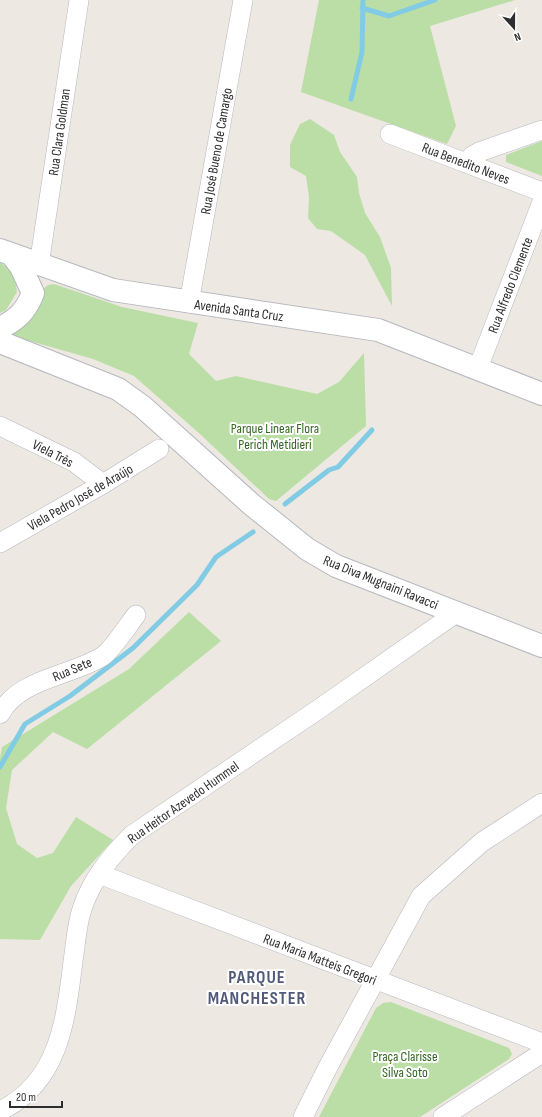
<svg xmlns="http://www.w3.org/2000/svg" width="542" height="1117" font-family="'Sofia Sans Condensed',sans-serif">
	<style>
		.green { fill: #badea5 }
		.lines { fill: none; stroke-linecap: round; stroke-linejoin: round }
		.stream { stroke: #81cce4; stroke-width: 5 }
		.street-casing { stroke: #b5b8c0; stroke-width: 20 }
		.secondary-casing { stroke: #b5b8c0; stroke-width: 24 }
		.street { stroke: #fff; stroke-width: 19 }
		.secondary { stroke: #fff; stroke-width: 22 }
		.labels { text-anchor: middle; stroke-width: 4; stroke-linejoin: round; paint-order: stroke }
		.street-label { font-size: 14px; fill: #2e2e2e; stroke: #fff }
		.park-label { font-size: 14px; fill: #336623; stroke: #fff }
		.district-label { font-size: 18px; font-weight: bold; letter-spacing: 1px; fill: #525a7b; stroke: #fff }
	</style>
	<rect width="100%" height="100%" fill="#ede8e2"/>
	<g class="green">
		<path d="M 319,0 L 515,0 L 430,26 L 456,126 L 447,144 L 301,92 Z"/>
		<path d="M 310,119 L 334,135 L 340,152 L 357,177 L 359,193 L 365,213 L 380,237 L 391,268 L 392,306 L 365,255 L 331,231 L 317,229 L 308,218 L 309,197 L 306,176 L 290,167 L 290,145 L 300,124 Z"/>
		<path d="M 542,141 L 542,176 L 506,162 L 506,155 Z"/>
		<path d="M 0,262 L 14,273 L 17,292 L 6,310 L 0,313 Z"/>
		<path d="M 54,284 L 122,307 L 198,323 L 189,354 L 216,381 L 236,376 L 317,394 L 339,382 L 364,353 L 366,426 L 276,501 L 269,499 L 200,434 L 134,376 L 93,359 L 9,335 C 19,327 34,317 40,305 C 45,295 38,286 54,284 Z"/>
		<path d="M 189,612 L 221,641 L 87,749 L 53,732 L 12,770 L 6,808 L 17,844 L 37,858 L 53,853 L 76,817 L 113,840 L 71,886 L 40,940 L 0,939 L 0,758 L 2,747 L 129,669 Z"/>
		<path d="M 391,1002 L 509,1048 L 512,1054 L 509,1059 L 420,1117 L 319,1117 L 376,1008 L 383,1003 Z"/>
	</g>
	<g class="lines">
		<g class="stream">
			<path d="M 362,8 L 389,16 L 435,0"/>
			<path d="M 351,99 L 362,52 L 363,0"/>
			<path d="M 285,504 L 329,470 L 338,467 L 372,430"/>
			<path d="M 0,767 L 25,724 L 70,696 L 133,648 L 197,585 L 216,557 L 253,532"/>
		</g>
		<g class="street-casing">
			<g id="street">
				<path d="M 390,134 L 542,192"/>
				<path d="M 467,163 L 472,156 L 479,152 L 542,130"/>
				<path d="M 39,265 L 79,0"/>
				<path d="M 189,303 L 243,0"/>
				<path d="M 478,368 L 542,202"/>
				<path d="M 0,426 L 74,462 L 103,484"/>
				<path d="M 0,543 L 103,484 L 159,449"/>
				<path d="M 0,714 C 19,678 72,676 103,656 C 112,650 129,624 136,615"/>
				<path d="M 99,874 L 542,1043"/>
				<path d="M 0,1111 C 62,1081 66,1015 74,954 C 76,940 77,924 82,909 C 92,879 110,857 132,835 L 316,711 L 456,613"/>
				<path d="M 303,1117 L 328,1067 L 421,896 L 482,842 L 542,803"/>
				<path d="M 443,1117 L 542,1053"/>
			</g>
		</g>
		<g class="secondary-casing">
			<g id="secondary">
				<path d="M 0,250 L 113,290 L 378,330 L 542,394"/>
				<path d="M 0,328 C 17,320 26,311 33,293 L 21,267 L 12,255"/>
				<path d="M 0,342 L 118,389 L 143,407 L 251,504 L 307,549 L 336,566 L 542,646"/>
			</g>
		</g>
		<use href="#street" class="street"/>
		<use href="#secondary" class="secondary"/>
	</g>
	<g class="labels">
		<g class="street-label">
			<text transform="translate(59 132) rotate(-82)" y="5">Rua Clara Goldman</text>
			<text transform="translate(216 151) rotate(-80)" y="5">Rua José Bueno de Camargo</text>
			<text transform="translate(466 163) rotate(21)" y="5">Rua Benedito Neves</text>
			<text transform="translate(510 285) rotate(-69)" y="5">Rua Alfredo Clemente</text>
			<text transform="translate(239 310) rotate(8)" y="5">Avenida Santa Cruz</text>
			<text transform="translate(53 453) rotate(27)" y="5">Viela Três</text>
			<text transform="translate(80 497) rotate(-30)" y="5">Viela Pedro José de Araújo</text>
			<text transform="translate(381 582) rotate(22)" y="5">Rua Diva Mugnaini Ravacci</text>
			<text transform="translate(72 669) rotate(-23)" y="5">Rua Sete</text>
			<text transform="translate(183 802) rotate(-35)" y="5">Rua Heitor Azevedo Hummel</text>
			<text transform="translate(320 959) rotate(21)" y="5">Rua Maria Matteis Gregori</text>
		</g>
		<g class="park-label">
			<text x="275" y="433">Parque Linear Flora<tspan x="275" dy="16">Perich Metidieri</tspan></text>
			<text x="405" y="1061">Praça Clarisse<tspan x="405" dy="16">Silva Soto</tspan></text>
		</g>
		<g class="district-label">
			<text x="257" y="983">PARQUE<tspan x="257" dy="21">MANCHESTER</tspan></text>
		</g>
	</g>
	<g transform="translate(514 28) rotate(159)" stroke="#ffffff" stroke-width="3" paint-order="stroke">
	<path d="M0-3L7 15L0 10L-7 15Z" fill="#2e2e2e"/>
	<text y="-6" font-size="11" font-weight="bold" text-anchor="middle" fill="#2e2e2e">N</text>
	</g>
	<path d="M10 1101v6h52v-6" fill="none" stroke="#2e2e2e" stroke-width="2"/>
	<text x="16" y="1101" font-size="12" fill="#2e2e2e" stroke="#ffffff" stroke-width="3" paint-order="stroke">20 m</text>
</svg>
